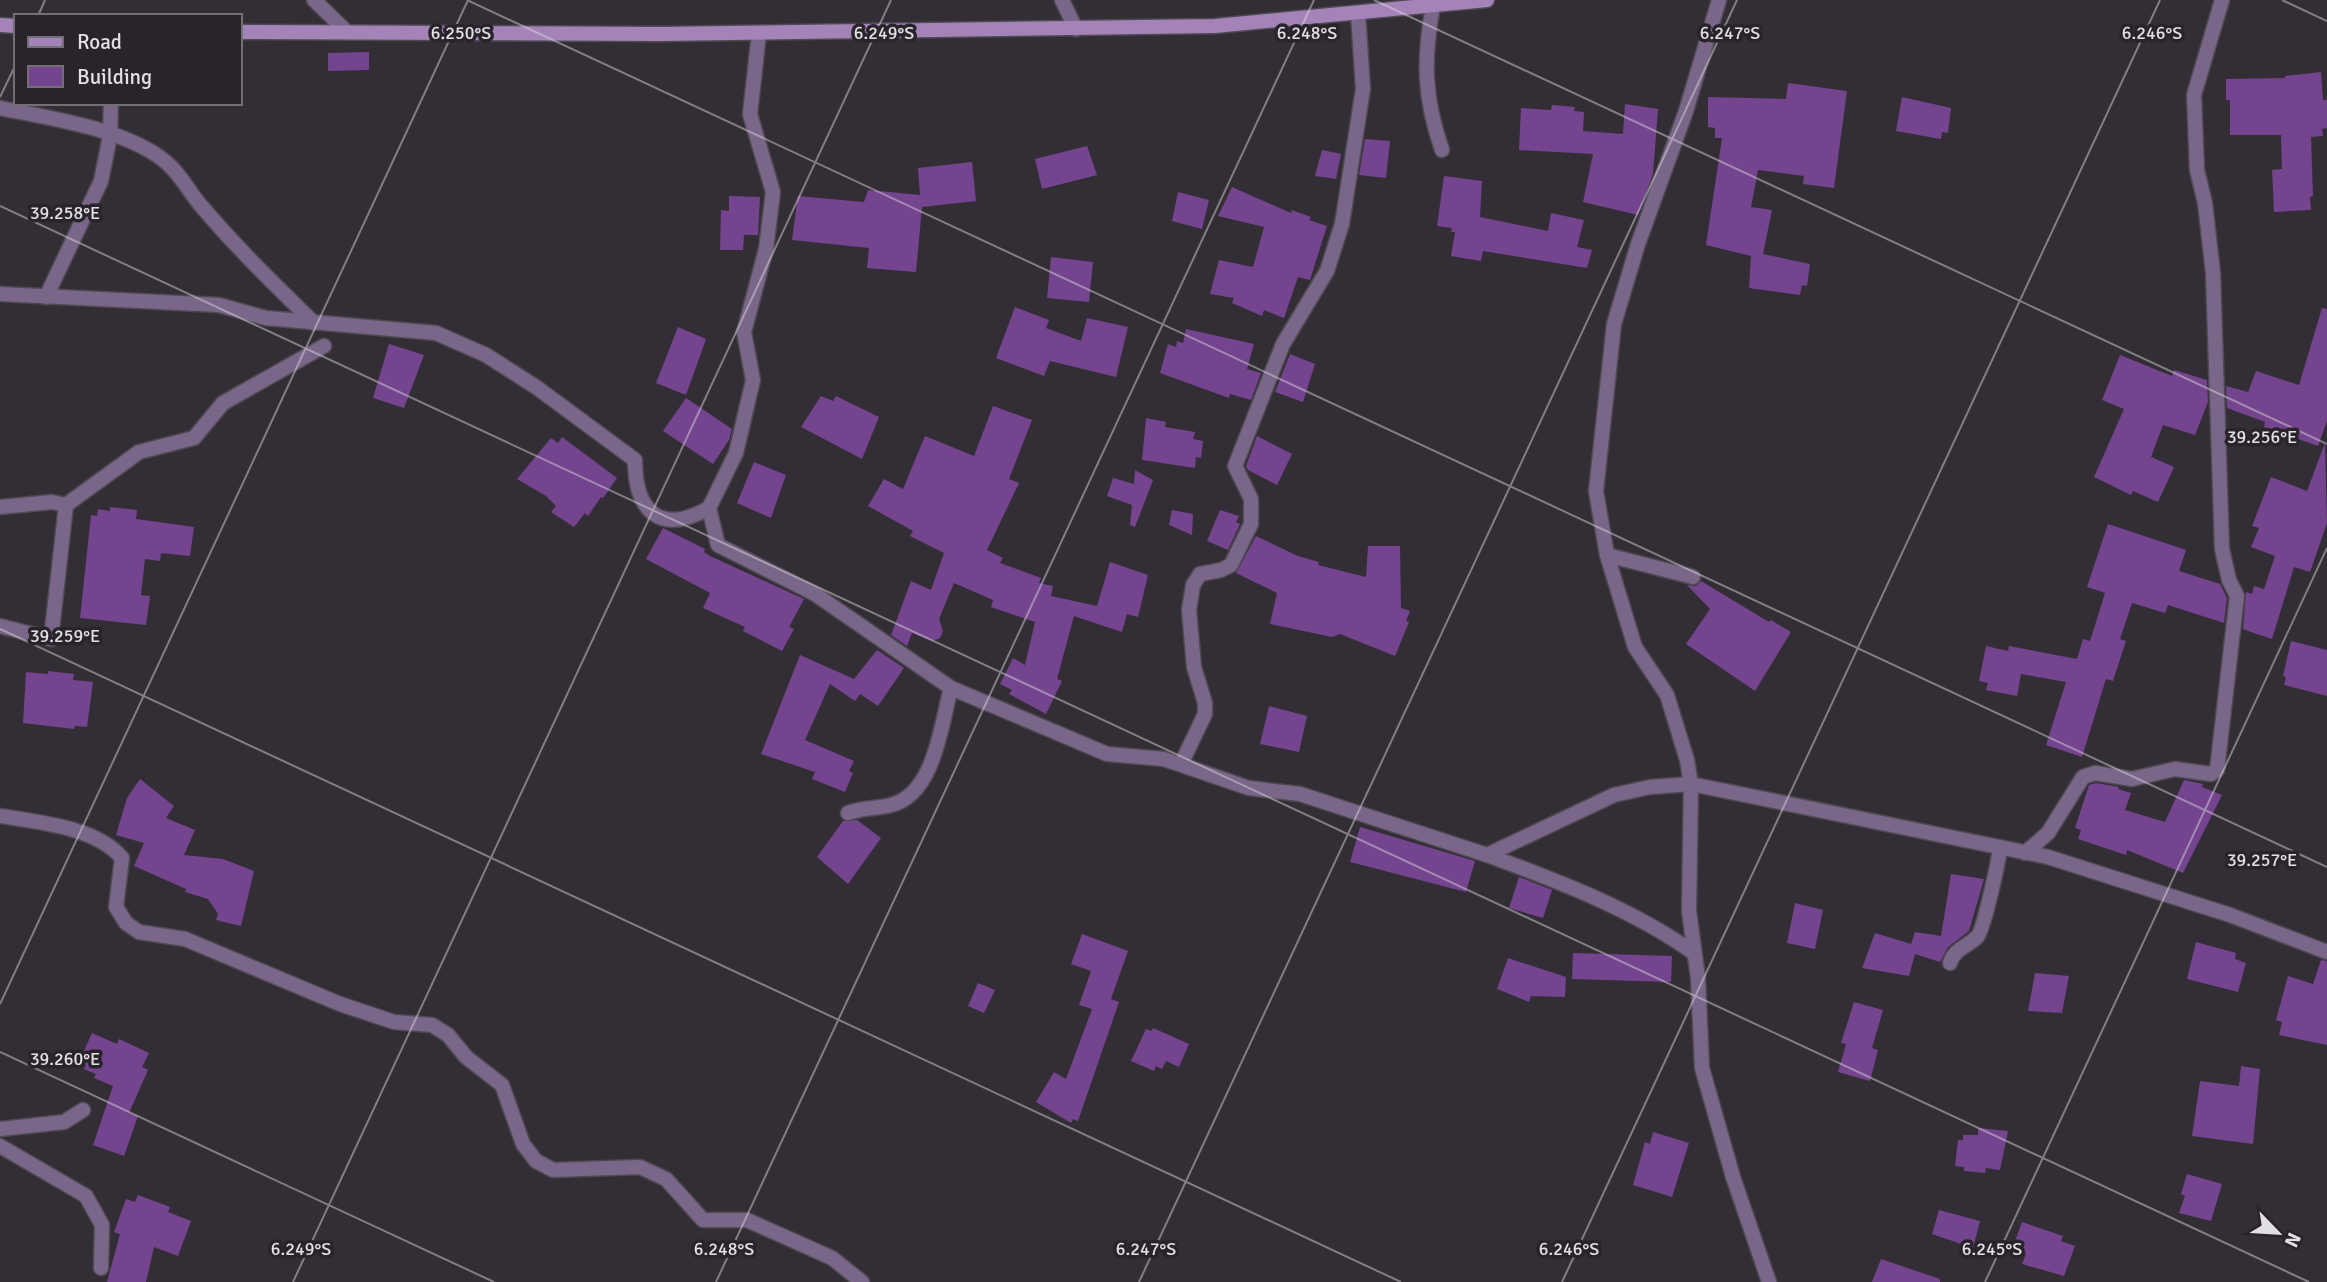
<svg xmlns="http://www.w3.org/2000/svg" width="2327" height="1282" font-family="Signika,sans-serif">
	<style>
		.building { fill: #74448f }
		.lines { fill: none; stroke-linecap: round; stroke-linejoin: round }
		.minor-casing { stroke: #4f4a52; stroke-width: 17 }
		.secondary-casing { stroke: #4f4a52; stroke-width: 17 }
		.minor { stroke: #7a6688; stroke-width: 14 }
		.secondary { stroke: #a483b9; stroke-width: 14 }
		.ticks { fill: none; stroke: #e2dfe5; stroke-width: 2; stroke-opacity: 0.45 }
		.ticks-label { font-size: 18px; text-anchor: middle; fill: #e2dfe5; stroke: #29242c; stroke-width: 7; stroke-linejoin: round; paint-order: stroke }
	</style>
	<rect width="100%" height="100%" fill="#332e36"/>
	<g class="building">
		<path d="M 369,52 L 369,70 L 328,71 L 328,53 Z"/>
		<path d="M 2321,72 L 2323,100 L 2327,100 L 2327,128 L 2322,129 L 2323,136 L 2311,137 L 2313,196 L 2310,197 L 2311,210 L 2274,212 L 2272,170 L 2282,169 L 2281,135 L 2230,135 L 2230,100 L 2226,100 L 2226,79 L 2285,78 L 2285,76 Z"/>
		<path d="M 1788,83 L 1847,91 L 1834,188 L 1803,184 L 1804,176 L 1758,170 L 1751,207 L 1772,210 L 1763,254 L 1810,264 L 1807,286 L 1802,285 L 1800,295 L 1749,288 L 1751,256 L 1706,245 L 1722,138 L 1715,138 L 1715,128 L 1708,127 L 1708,97 L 1786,99 Z"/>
		<path d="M 1902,97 L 1951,108 L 1948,133 L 1942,132 L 1941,139 L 1896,131 Z"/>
		<path d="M 1625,104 L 1658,109 L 1653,174 L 1638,215 L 1583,202 L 1593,154 L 1519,150 L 1521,108 L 1551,110 L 1552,105 L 1575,107 L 1574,111 L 1584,112 L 1583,131 L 1623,134 Z"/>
		<path d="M 1365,139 L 1390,141 L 1386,178 L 1359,175 Z"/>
		<path d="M 1087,146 L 1097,175 L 1042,189 L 1035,159 Z"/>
		<path d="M 1322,150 L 1341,154 L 1336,179 L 1315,176 Z"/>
		<path d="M 972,162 L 976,201 L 922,207 L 916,272 L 867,268 L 869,248 L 792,240 L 798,196 L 864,202 L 868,190 L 920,195 L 918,168 Z"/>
		<path d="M 1444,176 L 1482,181 L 1480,217 L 1548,231 L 1551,213 L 1584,220 L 1577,247 L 1592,250 L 1587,268 L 1483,251 L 1481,261 L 1451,256 L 1455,232 L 1451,232 L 1452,228 L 1437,226 Z"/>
		<path d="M 1232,187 L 1291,213 L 1292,210 L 1311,217 L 1309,220 L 1327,226 L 1310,280 L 1298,277 L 1284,318 L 1264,310 L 1262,316 L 1232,303 L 1234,298 L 1210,294 L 1219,260 L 1253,267 L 1264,227 L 1218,216 Z"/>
		<path d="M 1178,192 L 1209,200 L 1202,229 L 1172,221 Z"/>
		<path d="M 729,196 L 760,197 L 758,235 L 744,235 L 743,250 L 720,250 L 721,210 L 729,211 Z"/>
		<path d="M 1051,257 L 1093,262 L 1089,302 L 1047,298 Z"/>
		<path d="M 1015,307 L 1049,320 L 1046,328 L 1081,341 L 1087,318 L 1128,327 L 1116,377 L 1050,361 L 1044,376 L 996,358 Z"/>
		<path d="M 2322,308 L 2327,309 L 2327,421 L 2318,446 L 2264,427 L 2265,422 L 2227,408 L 2226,386 L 2248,392 L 2256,371 L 2299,385 Z"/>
		<path d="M 678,327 L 706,339 L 686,395 L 656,383 Z"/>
		<path d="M 1186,329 L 1254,344 L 1247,369 L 1261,373 L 1251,400 L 1230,394 L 1229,398 L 1160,373 L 1168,344 L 1176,347 L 1177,341 L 1183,343 Z"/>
		<path d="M 389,344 L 424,355 L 404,408 L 373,398 Z"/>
		<path d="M 1290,354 L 1315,364 L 1303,402 L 1275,392 Z"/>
		<path d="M 2120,355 L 2172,376 L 2174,370 L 2207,380 L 2208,402 L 2195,435 L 2163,425 L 2151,457 L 2174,467 L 2158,502 L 2133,491 L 2131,495 L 2094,477 L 2124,409 L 2102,400 Z"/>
		<path d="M 821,396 L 833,401 L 836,396 L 879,417 L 862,459 L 801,427 Z"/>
		<path d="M 686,398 L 732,429 L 729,440 L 713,464 L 663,431 Z"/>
		<path d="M 993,406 L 1032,420 L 1009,479 L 1019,483 L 987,550 L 1003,558 L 1000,563 L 1041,578 L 1039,583 L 1053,586 L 1051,596 L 1097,606 L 1110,562 L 1148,575 L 1138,617 L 1127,614 L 1122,632 L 1074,616 L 1057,679 L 1062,681 L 1046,714 L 1009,694 L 1012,690 L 1000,684 L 1013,658 L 1025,665 L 1035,622 L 991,607 L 993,600 L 954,583 L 939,619 L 943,631 L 940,638 L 933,641 L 912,633 L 907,646 L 891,635 L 911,581 L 931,590 L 944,553 L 910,536 L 913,531 L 868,506 L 884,479 L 903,489 L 925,436 L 974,456 Z"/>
		<path d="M 1146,418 L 1166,422 L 1165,427 L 1195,432 L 1193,439 L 1203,441 L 1201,458 L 1196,457 L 1195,468 L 1142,460 Z"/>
		<path d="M 1257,436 L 1292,454 L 1277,485 L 1248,470 L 1246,466 Z"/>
		<path d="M 562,437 L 617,478 L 603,498 L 601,497 L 588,516 L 585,513 L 574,527 L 551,512 L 556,506 L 546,496 L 517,479 L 551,438 L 558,443 Z"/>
		<path d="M 2325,443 L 2327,523 L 2310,572 L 2294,567 L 2272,639 L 2251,632 L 2243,629 L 2246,592 L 2252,594 L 2254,586 L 2264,589 L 2275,556 L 2251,547 L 2259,528 L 2252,526 L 2271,477 L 2307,491 Z"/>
		<path d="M 754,462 L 786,475 L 771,518 L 737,503 Z"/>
		<path d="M 1135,470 L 1153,480 L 1135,527 L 1130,525 L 1132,505 L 1107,496 L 1113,478 L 1134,484 Z"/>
		<path d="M 110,507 L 137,510 L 136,519 L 194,527 L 190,556 L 161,553 L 160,561 L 145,559 L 141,595 L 150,596 L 146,625 L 80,618 L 91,515 L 97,516 L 98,509 L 110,511 Z"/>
		<path d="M 1172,510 L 1193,514 L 1192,535 L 1169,525 Z"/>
		<path d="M 1220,510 L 1239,516 L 1236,522 L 1240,524 L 1228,550 L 1207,541 Z"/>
		<path d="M 2108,524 L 2186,550 L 2179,571 L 2220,584 L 2227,598 L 2224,623 L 2168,605 L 2165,613 L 2132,603 L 2120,639 L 2126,641 L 2113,681 L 2106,679 L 2082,757 L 2046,745 L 2066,682 L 2021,674 L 2017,696 L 1986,690 L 1988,683 L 1979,681 L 1986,646 L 2008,651 L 2009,646 L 2077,659 L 2083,639 L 2090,641 L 2105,593 L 2087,587 Z"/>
		<path d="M 663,528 L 705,549 L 704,552 L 710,556 L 804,599 L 789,627 L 794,629 L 782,651 L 743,631 L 745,627 L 703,608 L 710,593 L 646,559 Z"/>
		<path d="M 1256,536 L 1298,556 L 1319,562 L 1318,565 L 1366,577 L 1368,546 L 1400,546 L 1401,608 L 1410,611 L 1406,621 L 1409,622 L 1395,656 L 1340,634 L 1332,637 L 1270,624 L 1277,593 L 1236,573 Z"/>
		<path d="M 1701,581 L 1769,622 L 1771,620 L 1791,632 L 1755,691 L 1686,644 L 1710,609 L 1687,585 L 1696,586 Z"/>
		<path d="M 2291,641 L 2327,650 L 2327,696 L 2284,685 L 2286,677 L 2283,676 Z"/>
		<path d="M 877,650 L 904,668 L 878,706 L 860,694 L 855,701 L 830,684 L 805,740 L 854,761 L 849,771 L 853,773 L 845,792 L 812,779 L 815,772 L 761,754 L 800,655 L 854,679 Z"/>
		<path d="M 48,671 L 74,674 L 73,680 L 93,682 L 87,727 L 75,726 L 74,729 L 23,723 L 26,672 L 48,674 Z"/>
		<path d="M 1269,706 L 1307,716 L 1299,752 L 1260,744 Z"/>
		<path d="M 140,779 L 174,806 L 166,818 L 195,830 L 184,855 L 223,859 L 254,871 L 241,926 L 216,920 L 218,914 L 208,899 L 185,892 L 186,889 L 134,866 L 144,843 L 116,835 L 127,798 Z"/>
		<path d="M 2184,780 L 2203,784 L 2202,787 L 2222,795 L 2183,873 L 2127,850 L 2126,855 L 2078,839 L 2081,830 L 2075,828 L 2089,785 L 2096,783 L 2119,787 L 2118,789 L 2131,793 L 2125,810 L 2165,822 Z"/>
		<path d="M 857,820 L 881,838 L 848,884 L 817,857 L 843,821 Z"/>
		<path d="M 1360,827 L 1475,861 L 1466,892 L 1350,862 Z"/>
		<path d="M 1951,874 L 1984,879 L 1969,931 L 1948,947 L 1940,962 L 1915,954 L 1909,976 L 1862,968 L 1875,933 L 1911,944 L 1915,932 L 1941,936 Z"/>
		<path d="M 1519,877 L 1552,890 L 1543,918 L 1509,908 Z"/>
		<path d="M 1795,903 L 1823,910 L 1815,949 L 1787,943 Z"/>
		<path d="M 1082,934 L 1128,951 L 1111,999 L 1119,1002 L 1078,1121 L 1073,1119 L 1071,1123 L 1036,1102 L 1054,1072 L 1066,1079 L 1092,1009 L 1079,1005 L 1091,971 L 1071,964 Z"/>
		<path d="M 2196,942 L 2236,953 L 2235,959 L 2246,963 L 2238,992 L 2187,979 Z"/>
		<path d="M 1573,953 L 1672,956 L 1671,982 L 1572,979 Z"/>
		<path d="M 1508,958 L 1566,977 L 1565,997 L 1531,996 L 1529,1002 L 1497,989 Z"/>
		<path d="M 2321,960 L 2327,961 L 2327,1045 L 2279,1035 L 2282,1022 L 2276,1020 L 2288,976 L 2313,984 Z"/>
		<path d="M 2035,973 L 2069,976 L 2062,1013 L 2028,1011 Z"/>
		<path d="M 978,983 L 995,990 L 984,1013 L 968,1006 Z"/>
		<path d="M 1854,1002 L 1883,1010 L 1872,1048 L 1878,1050 L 1870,1081 L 1838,1072 L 1846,1044 L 1841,1043 Z"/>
		<path d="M 1153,1028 L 1189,1044 L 1179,1067 L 1166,1061 L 1162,1069 L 1156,1066 L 1154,1071 L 1131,1061 L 1146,1029 L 1151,1031 Z"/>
		<path d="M 92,1033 L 117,1044 L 119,1039 L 149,1053 L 142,1067 L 148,1070 L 129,1113 L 138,1116 L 124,1156 L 93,1145 L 113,1086 L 94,1078 L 96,1074 L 84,1069 L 86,1065 L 79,1062 Z"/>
		<path d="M 2241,1066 L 2260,1069 L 2253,1144 L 2192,1136 L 2200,1081 L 2239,1086 Z"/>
		<path d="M 1978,1128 L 2008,1131 L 2000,1170 L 1986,1168 L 1985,1173 L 1964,1171 L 1964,1167 L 1955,1166 L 1958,1140 L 1963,1140 L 1963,1135 L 1978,1135 Z"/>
		<path d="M 1653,1132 L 1689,1143 L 1672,1197 L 1633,1185 L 1645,1142 L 1650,1144 Z"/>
		<path d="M 2187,1174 L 2222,1184 L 2211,1221 L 2179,1213 L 2185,1196 L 2181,1194 Z"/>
		<path d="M 138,1195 L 170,1207 L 168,1212 L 191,1221 L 178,1256 L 154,1247 L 146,1282 L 107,1282 L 120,1234 L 114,1232 L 126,1199 L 135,1202 Z"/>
		<path d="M 1939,1210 L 1980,1221 L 1973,1248 L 1932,1234 Z"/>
		<path d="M 2022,1222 L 2063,1236 L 2061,1241 L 2075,1246 L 2064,1276 L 2022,1264 L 2026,1254 L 2018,1252 L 2021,1243 L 2015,1241 Z"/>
		<path d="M 1881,1259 L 1940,1279 L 1940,1282 L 1872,1282 Z"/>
	</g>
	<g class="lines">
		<g class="minor-casing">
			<g id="minor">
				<path d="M 314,0 L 347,32"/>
				<path d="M 1062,0 L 1076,29"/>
				<path d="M 1719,0 L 1686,111 L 1638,244 L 1614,324 L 1596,491 L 1607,555 L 1635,647 L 1667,695 L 1687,760 L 1691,784 L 1689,911 L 1698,978 L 1702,1068 L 1733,1177 L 1769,1282"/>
				<path d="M 1433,6 C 1423,60 1424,98 1442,150"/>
				<path d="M 759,33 L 750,114 L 773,192 L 766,249 L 744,332 L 753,380 L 736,453 L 709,508 L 718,545 L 815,594 L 951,688 L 1107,754 L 1164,759 L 1249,788 L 1300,794 L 1487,855 L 1614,795 L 1650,787 L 1691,784 L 2048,857 L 2230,915 L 2327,952"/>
				<path d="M 0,108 C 49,118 117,128 158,156 C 179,170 187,190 203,208 C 238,249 276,286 314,323"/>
				<path d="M 0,294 L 219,305 L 266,318 L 436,333 L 486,355 L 536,387 L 635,460 C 635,513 661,535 709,508"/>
				<path d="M 46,297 L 101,181 L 110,136 L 111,103"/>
				<path d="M 0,507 L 52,502 L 66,505 L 139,452 L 194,438 L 223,403 L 324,346"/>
				<path d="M 1607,555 L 1693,577"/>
				<path d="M 0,626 L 51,639 L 66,505"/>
				<path d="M 1181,764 L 1205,714 L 1205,703 L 1194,667 L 1189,610 L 1193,585 L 1200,574 L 1221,570 L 1231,565 L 1251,524 L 1251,499 L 1235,466 L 1283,344 L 1327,271 L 1342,224 L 1363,89 L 1358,13"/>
				<path d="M 848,813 C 863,807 876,809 891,805 C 935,794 941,724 951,688"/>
				<path d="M 0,816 C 38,822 96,827 122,858 L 116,907 L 126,923 L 139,932 L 185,939 L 340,1004 L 394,1022 L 432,1025 L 448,1035 L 466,1057 L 502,1085 L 523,1144 L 536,1161 L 553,1170 L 640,1167 L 666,1179 L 703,1220 L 747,1220 L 832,1258 L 862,1282"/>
				<path d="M 2025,853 L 2048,833 L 2083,777 L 2095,773 L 2132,779 L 2175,769 L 2211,774 L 2217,770 L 2237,596 L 2229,580 L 2222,549 L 2213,273 L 2205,203 L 2197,170 L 2194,95 L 2222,0"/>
				<path d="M 1487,855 C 1558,881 1632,909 1694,953"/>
				<path d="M 1950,963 C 1955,948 1967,947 1977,937 C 1984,930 1999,859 2000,847"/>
				<path d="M 0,1129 L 64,1122 L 83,1110"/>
				<path d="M 0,1146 L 86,1196 L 102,1225 L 101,1268"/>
			</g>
		</g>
		<g class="secondary-casing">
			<g id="secondary">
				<path d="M 0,25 L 16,26"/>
				<path d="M 240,32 L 661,34 L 1215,26 L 1487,0"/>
			</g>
		</g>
		<use href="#minor" class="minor"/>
		<use href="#secondary" class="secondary"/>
	</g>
	<path class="ticks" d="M 467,0 L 2327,867M 1374,0 L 2327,444M 2282,0 L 2327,21M 38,16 L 45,0M 0,97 L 16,64M 0,206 L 2309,1282M 0,629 L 1401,1282M 0,1004 L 468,0M 0,1052 L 494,1282M 293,1282 L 891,0M 716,1282 L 1314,0M 1139,1282 L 1737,0M 1562,1282 L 2160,0M 1985,1282 L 2327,548"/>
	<g class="ticks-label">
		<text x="461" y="39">6.250°S</text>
		<text x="884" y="39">6.249°S</text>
		<text x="1307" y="39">6.248°S</text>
		<text x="1730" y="39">6.247°S</text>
		<text x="2152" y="39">6.246°S</text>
		<text x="65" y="219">39.258°E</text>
		<text x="2262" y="443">39.256°E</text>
		<text x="65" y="642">39.259°E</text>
		<text x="2262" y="866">39.257°E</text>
		<text x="65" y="1065">39.260°E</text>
		<text x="301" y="1255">6.249°S</text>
		<text x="724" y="1255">6.248°S</text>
		<text x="1146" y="1255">6.247°S</text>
		<text x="1569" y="1255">6.246°S</text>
		<text x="1992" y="1255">6.245°S</text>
	</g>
	<rect x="14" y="14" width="228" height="91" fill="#29242c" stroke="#736f76" stroke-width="2"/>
	<rect x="28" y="37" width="35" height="10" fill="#a483b9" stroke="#736f76" stroke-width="2"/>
	<text x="77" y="49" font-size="21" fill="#e2dfe5">Road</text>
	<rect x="28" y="66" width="35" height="21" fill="#74448f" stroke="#736f76" stroke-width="2"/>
	<text x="77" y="84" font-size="21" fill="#e2dfe5">Building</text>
	<g transform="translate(2278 1233) rotate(115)" stroke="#29242c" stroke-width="5" paint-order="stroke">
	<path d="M0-5L12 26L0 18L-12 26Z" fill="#e2dfe5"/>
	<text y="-10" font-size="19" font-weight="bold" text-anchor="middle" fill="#e2dfe5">N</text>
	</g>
</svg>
